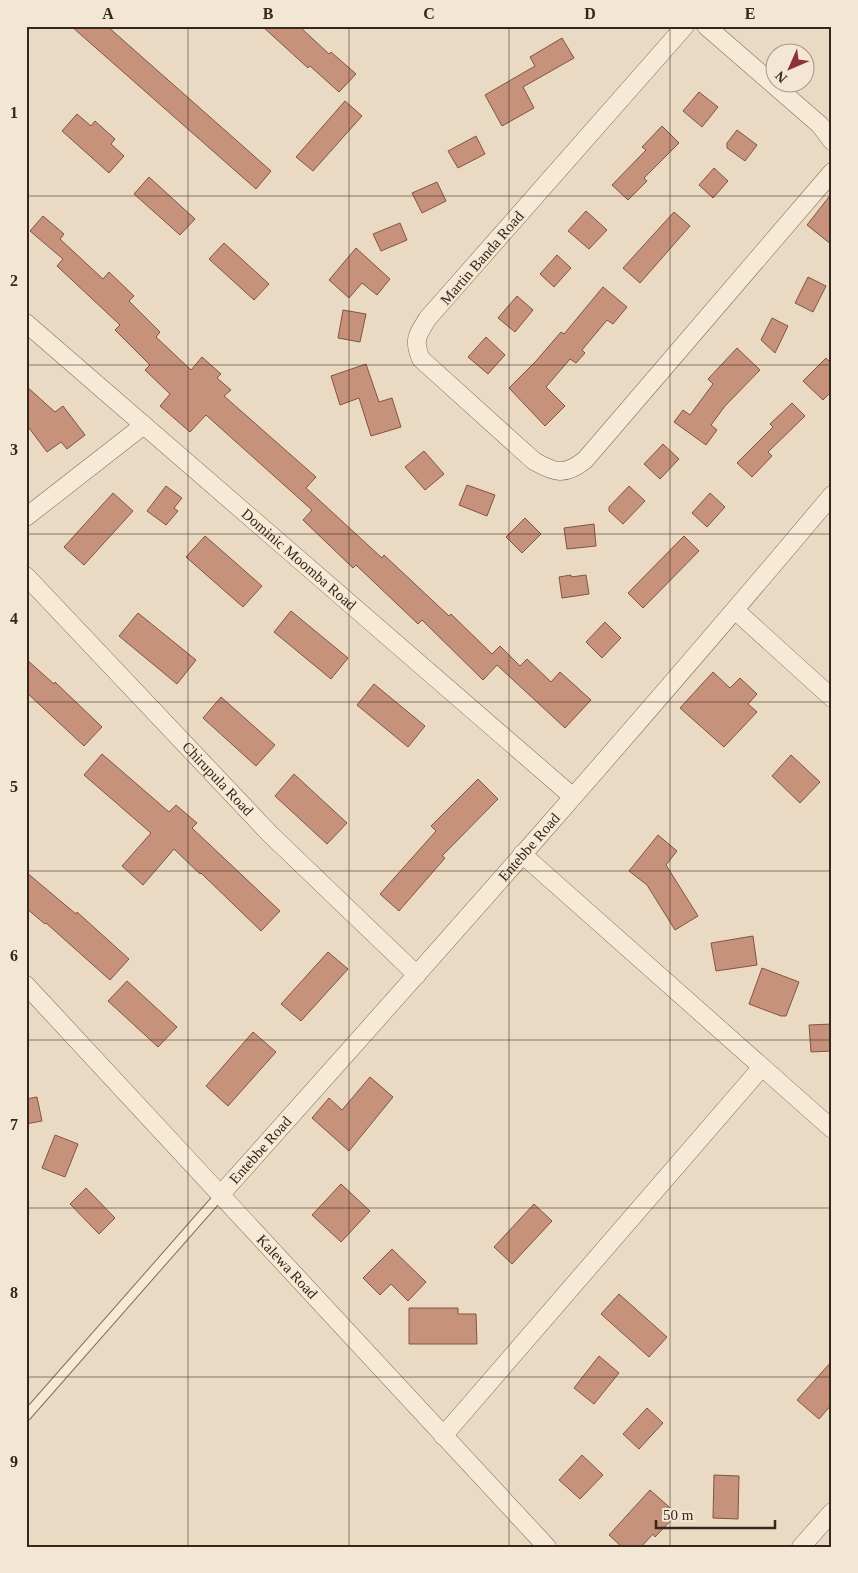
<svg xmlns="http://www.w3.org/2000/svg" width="858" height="1573" font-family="Georgia,serif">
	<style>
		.building { fill: #c7927b; stroke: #815442 }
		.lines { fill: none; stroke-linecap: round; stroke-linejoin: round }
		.service-casing { stroke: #846c5b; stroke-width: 11 }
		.minor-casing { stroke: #846c5b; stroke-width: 19 }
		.service { stroke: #f6e9d5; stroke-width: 9 }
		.minor { stroke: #f6e9d5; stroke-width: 18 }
		.grid { fill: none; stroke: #35261e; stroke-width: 1; stroke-opacity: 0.55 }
		.labels { text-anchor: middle; stroke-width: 5; stroke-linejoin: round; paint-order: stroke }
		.street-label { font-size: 15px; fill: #35261e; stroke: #f3e6d2 }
		.neatline { fill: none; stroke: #35261e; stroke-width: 2 }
		.grid-label { font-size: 16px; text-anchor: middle; font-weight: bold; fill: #35261e }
	</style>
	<rect width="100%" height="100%" fill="#ebdac3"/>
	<g class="building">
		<path d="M 71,26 L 107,26 L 271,171 L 256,189 Z"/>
		<path d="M 262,26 L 299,26 L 329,54 L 331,52 L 356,74 L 339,92 L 310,66 L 308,68 Z"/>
		<path d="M 562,38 L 574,58 L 523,87 L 534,108 L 502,126 L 485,95 L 535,66 L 530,57 Z"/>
		<path d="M 699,92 L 718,107 L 702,127 L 683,111 Z"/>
		<path d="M 345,101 L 362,116 L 313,171 L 296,157 Z"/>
		<path d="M 77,114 L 91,126 L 95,121 L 115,139 L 111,144 L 124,156 L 109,173 L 62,131 Z"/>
		<path d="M 662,126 L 679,143 L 644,178 L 647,181 L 628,200 L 612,185 L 646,150 L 642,147 Z"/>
		<path d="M 737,130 L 757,145 L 745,161 L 727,148 L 727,143 Z"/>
		<path d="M 476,136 L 485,154 L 458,168 L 448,151 Z"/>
		<path d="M 714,168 L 728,181 L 713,198 L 699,185 Z"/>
		<path d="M 149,177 L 195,219 L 180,235 L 134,194 Z"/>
		<path d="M 437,182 L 446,201 L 422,213 L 412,193 Z"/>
		<path d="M 832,193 L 832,245 L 807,225 Z"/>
		<path d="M 586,211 L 607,230 L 589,249 L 568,231 Z"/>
		<path d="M 674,212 L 690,226 L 640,283 L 623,268 Z"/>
		<path d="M 43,216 L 64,234 L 60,239 L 103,279 L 109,272 L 134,296 L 129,301 L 160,332 L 156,337 L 191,370 L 202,357 L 221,374 L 217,378 L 231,390 L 224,396 L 316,477 L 306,488 L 382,558 L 384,555 L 449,616 L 451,614 L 492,654 L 500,646 L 520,666 L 527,659 L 551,682 L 560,672 L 591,700 L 565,728 L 497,665 L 483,680 L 422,620 L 418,624 L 356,565 L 353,568 L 303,520 L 312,510 L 206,415 L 190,432 L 160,406 L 170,394 L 145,370 L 150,365 L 115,330 L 120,325 L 57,266 L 63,259 L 30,231 Z"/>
		<path d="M 400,223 L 407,240 L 381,251 L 373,234 Z"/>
		<path d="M 224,243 L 269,284 L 254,300 L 209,259 Z"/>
		<path d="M 356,248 L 390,279 L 377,295 L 362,283 L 349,298 L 329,280 Z"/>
		<path d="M 557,255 L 571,268 L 554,287 L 540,274 Z"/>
		<path d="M 808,277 L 826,286 L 813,312 L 795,303 Z"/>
		<path d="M 603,287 L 627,307 L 613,324 L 607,320 L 582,350 L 585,353 L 576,363 L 570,359 L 546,387 L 565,406 L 545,426 L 509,388 L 536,361 L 561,332 L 564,334 Z"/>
		<path d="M 517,296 L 533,310 L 515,332 L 498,318 Z"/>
		<path d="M 343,310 L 366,314 L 360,342 L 338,338 Z"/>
		<path d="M 772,318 L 788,326 L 775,353 L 761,340 Z"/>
		<path d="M 486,337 L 505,355 L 488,374 L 468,357 Z"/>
		<path d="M 737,348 L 760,370 L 725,406 L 711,425 L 717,430 L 706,445 L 674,422 L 683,410 L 690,415 L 713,384 L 708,379 Z"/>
		<path d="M 826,358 L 832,364 L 832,391 L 823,400 L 803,381 Z"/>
		<path d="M 366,364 L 379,402 L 392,398 L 401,427 L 371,436 L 359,398 L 340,405 L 331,376 Z"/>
		<path d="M 26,386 L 55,412 L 63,406 L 85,435 L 67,449 L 61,442 L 47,452 L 26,424 Z"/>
		<path d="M 792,403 L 805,416 L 768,452 L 772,456 L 752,477 L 737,463 L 773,427 L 770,424 Z"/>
		<path d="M 663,444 L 679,459 L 660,479 L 644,464 Z"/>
		<path d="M 424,451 L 444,474 L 425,490 L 405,467 Z"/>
		<path d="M 467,485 L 495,495 L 487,516 L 459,505 Z"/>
		<path d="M 166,486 L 182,498 L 174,508 L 178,511 L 166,525 L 147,511 Z"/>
		<path d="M 629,486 L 645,501 L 623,524 L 609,511 L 609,507 Z"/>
		<path d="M 113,493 L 133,511 L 84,565 L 64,547 Z"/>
		<path d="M 710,493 L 725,507 L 707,527 L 692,513 Z"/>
		<path d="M 525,518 L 541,534 L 522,553 L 506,537 Z"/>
		<path d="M 594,524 L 596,546 L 567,549 L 564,528 Z"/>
		<path d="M 205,536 L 262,586 L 243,607 L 186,557 Z"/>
		<path d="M 684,536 L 699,551 L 643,608 L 628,593 Z"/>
		<path d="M 571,575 L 571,577 L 586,575 L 589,594 L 562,598 L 559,577 Z"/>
		<path d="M 291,611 L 348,658 L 331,679 L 274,632 Z"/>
		<path d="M 138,613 L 196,660 L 177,684 L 119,636 Z"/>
		<path d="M 605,622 L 621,638 L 602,658 L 586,642 Z"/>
		<path d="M 26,659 L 54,684 L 55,682 L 102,727 L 84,746 L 26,692 Z"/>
		<path d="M 713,672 L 730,688 L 740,678 L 757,694 L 748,704 L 757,712 L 724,747 L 680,708 Z"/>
		<path d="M 374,684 L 425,726 L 408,747 L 357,705 Z"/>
		<path d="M 221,697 L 275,745 L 256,766 L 203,718 Z"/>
		<path d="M 102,754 L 169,812 L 176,805 L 197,823 L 192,828 L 280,911 L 261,931 L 201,873 L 200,874 L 174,849 L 143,885 L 122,866 L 151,833 L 84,775 Z"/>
		<path d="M 791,755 L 820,782 L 800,803 L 772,776 Z"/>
		<path d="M 294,774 L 347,823 L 327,844 L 275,796 Z"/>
		<path d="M 478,779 L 498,799 L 442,856 L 445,858 L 399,911 L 380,894 L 436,831 L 431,826 Z"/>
		<path d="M 658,835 L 677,851 L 666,865 L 698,916 L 675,930 L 647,885 L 629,871 Z"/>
		<path d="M 26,872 L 76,914 L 77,912 L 129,959 L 110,980 L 46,923 L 45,924 L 26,908 Z"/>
		<path d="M 753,936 L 757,965 L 716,971 L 711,943 Z"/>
		<path d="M 328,952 L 348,969 L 301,1021 L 281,1004 Z"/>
		<path d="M 762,968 L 799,982 L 786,1016 L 781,1016 L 749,1004 Z"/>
		<path d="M 127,981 L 177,1027 L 158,1047 L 108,1001 Z"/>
		<path d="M 832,1024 L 832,1051 L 811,1052 L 809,1025 Z"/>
		<path d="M 253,1032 L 276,1052 L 228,1106 L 206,1086 Z"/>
		<path d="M 370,1077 L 393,1097 L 349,1151 L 312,1118 L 329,1098 L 342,1110 Z"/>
		<path d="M 37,1097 L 42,1121 L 26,1124 L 26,1099 Z"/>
		<path d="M 55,1135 L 78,1144 L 65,1177 L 42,1168 Z"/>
		<path d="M 341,1184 L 370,1211 L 341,1242 L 312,1215 Z"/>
		<path d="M 86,1188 L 115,1218 L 99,1234 L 70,1204 Z"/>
		<path d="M 534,1204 L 552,1221 L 512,1264 L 494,1247 Z"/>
		<path d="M 392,1249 L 426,1282 L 408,1301 L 391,1284 L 380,1295 L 363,1278 Z"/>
		<path d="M 619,1294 L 667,1337 L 649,1357 L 601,1314 Z"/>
		<path d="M 409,1308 L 458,1308 L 458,1314 L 476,1314 L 477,1344 L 409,1344 Z"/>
		<path d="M 599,1356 L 619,1373 L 594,1404 L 574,1388 Z"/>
		<path d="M 832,1361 L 832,1404 L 819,1419 L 797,1400 Z"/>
		<path d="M 647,1408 L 663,1423 L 639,1449 L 623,1434 Z"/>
		<path d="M 582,1455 L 603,1475 L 580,1499 L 559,1480 Z"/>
		<path d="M 714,1475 L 739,1476 L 738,1519 L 713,1518 Z"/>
		<path d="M 650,1490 L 677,1514 L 655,1537 L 653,1534 L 641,1547 L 622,1547 L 609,1535 Z"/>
	</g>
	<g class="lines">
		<g class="service-casing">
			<path id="service" d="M 26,1416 L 221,1194"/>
		</g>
		<g class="minor-casing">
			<g id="minor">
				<path d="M 685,26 L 428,318 C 417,335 413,340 421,359 L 534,461 C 555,473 565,476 585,460 L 832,172"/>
				<path d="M 706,26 L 820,125 L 832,141"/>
				<path id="s1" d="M 26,323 L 572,796"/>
				<path d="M 26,517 L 144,425"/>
				<path id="s2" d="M 26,576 L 270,834 L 417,975"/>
				<path d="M 735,610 L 832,698"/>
				<path d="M 522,854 L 832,1129"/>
				<path id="s3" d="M 26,985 L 547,1547"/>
				<path id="s4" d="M 221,1194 C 427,964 633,732 832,495"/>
				<path d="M 443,1436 L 762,1067"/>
				<path d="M 801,1547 L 832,1512"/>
			</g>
		</g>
		<use href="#service" class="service"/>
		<use href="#minor" class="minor"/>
	</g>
	<path class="grid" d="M 188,26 L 188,1547M 349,26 L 349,1547M 509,26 L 509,1547M 670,26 L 670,1547M 26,196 L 832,196M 26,365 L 832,365M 26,534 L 832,534M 26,702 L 832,702M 26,871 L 832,871M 26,1040 L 832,1040M 26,1208 L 832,1208M 26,1377 L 832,1377"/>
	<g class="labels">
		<g class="street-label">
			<text transform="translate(482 258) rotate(-49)" y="5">Martin Banda Road</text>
			<text dy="5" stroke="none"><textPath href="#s1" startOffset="361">Dominic Moomba Road</textPath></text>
			<text dy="5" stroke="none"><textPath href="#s2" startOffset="279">Chirupula Road</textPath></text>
			<text dy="5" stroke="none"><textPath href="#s4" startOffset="464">Entebbe Road</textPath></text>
			<text dy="5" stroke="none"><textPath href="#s4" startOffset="59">Entebbe Road</textPath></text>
			<text dy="5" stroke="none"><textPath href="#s3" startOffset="384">Kalewa Road</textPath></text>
		</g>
	</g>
	<rect width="858" height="1573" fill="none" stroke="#f3e6d2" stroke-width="55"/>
	<g transform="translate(790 68) rotate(225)"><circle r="24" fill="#f3e6d2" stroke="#a7998a"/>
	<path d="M0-4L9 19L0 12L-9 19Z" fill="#8f2f3a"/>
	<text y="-8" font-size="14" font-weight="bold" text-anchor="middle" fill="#35261e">N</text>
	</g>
	<path d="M656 1520v8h119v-8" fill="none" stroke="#35261e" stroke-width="2.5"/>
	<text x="663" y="1520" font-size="15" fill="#35261e" stroke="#f3e6d2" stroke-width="4" paint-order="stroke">50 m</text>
	<rect x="28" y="28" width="802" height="1518" class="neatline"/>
	<g class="grid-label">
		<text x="108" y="19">A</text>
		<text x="268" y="19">B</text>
		<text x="429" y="19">C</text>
		<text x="590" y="19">D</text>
		<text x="750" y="19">E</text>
		<text x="14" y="118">1</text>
		<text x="14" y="286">2</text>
		<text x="14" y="455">3</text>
		<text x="14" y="624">4</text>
		<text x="14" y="792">5</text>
		<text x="14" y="961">6</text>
		<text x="14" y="1130">7</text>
		<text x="14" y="1298">8</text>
		<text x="14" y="1467">9</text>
	</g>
</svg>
